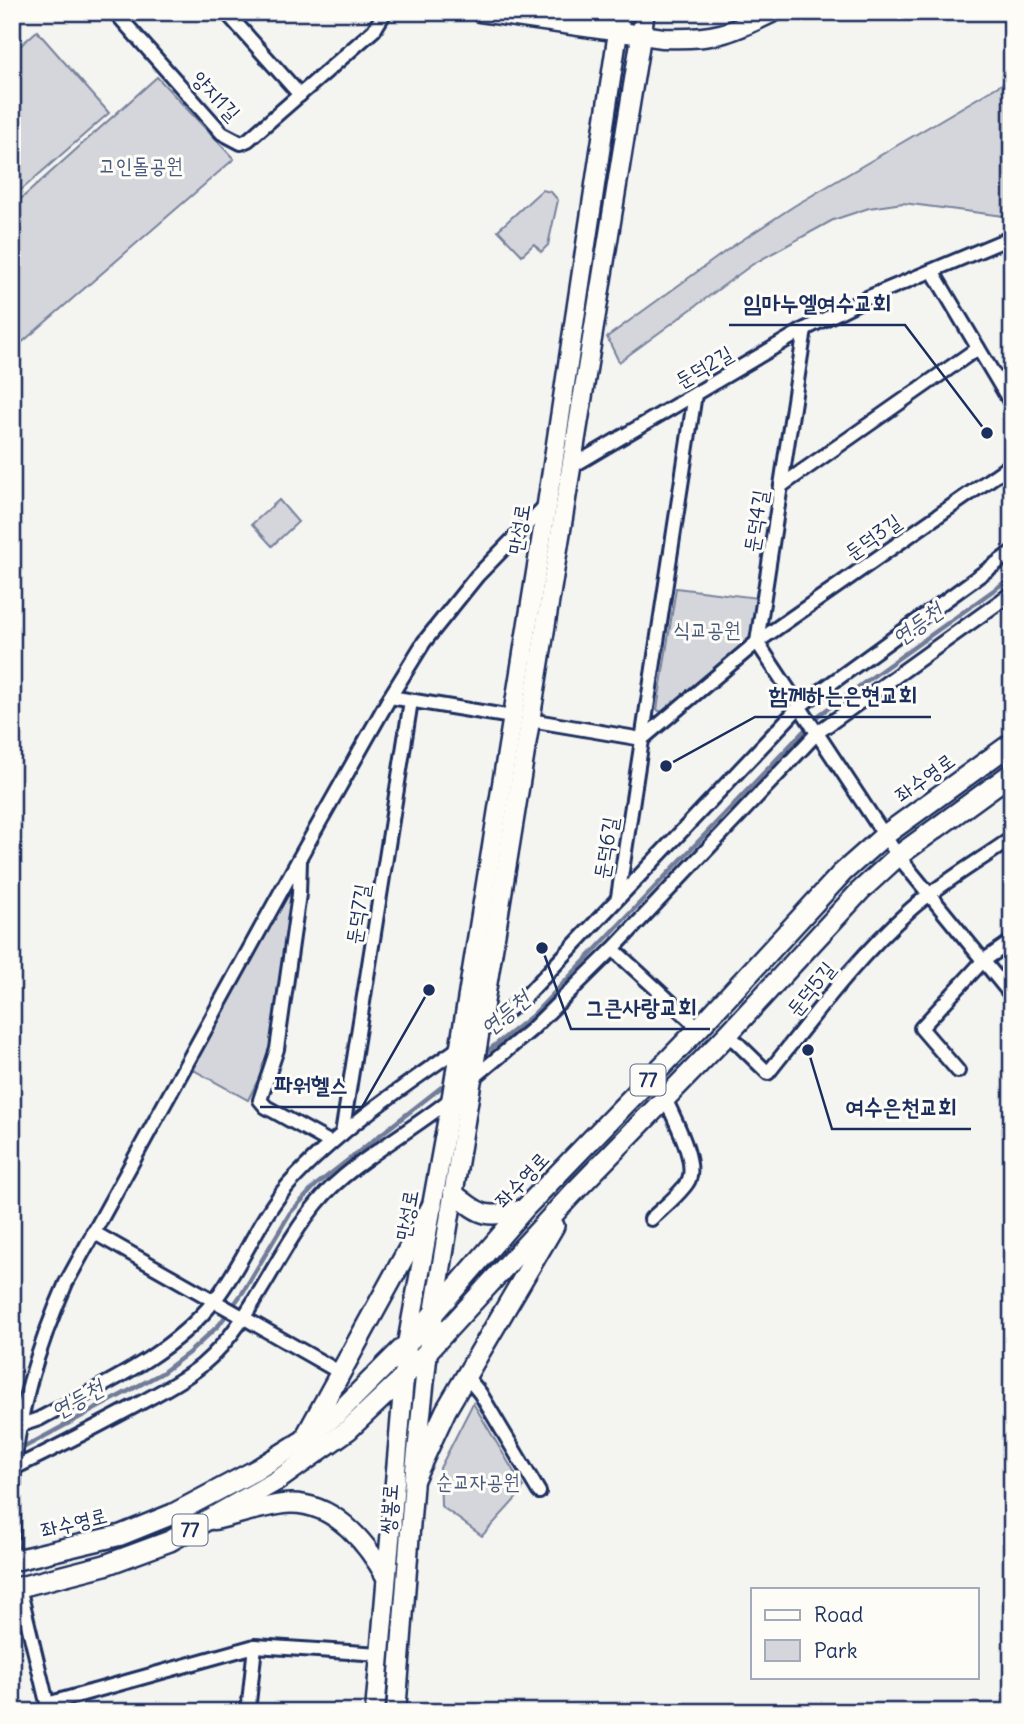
<svg xmlns="http://www.w3.org/2000/svg" width="1024" height="1724" font-family="Delius,'Poor Story',sans-serif">
	<style>
		.green { fill: #d4d6db; stroke: #78829c; stroke-width: 2 }
		.lines { fill: none; stroke-linecap: round; stroke-linejoin: round }
		.stream { stroke: #717c98; stroke-width: 4.5 }
		.street-casing { stroke: #1b2f5e; stroke-width: 18 }
		.secondary-casing { stroke: #1b2f5e; stroke-width: 23 }
		.primary-casing { stroke: #1b2f5e; stroke-width: 24 }
		.street { stroke: #fdfcf7; stroke-width: 12 }
		.secondary { stroke: #fdfcf7; stroke-width: 18 }
		.primary { stroke: #fdfcf7; stroke-width: 19 }
		.labels { text-anchor: middle; stroke-width: 6; stroke-linejoin: round; paint-order: stroke }
		.shield { fill: #fdfcf7; stroke: #5f6c8c; stroke-width: 2 }
		.shield-label { font-size: 19px; font-weight: bold; fill: #1b2f5e }
		.street-label { font-size: 21px; fill: #1b2f5e; stroke: #fdfcf7 }
		.park-label { font-size: 21px; fill: #49597d; stroke: #fdfcf7 }
		.water-label { font-size: 23px; font-style: italic; fill: #46567b; stroke: #fdfcf7 }
		.leader { fill: none; stroke: #1b2f5e; stroke-width: 2.5 }
		.callout-dot { fill: #1b2f5e; stroke: #fdfcf7; stroke-width: 2.5 }
		.callout-label { font-size: 23px; text-anchor: middle; font-weight: bold; fill: #1b2f5e; stroke: #fdfcf7; stroke-width: 6; stroke-linejoin: round; paint-order: stroke }
	</style>
	<rect width="100%" height="100%" fill="#f4f4f1"/>
	<filter id="ink" filterUnits="userSpaceOnUse"><feTurbulence type="fractalNoise" baseFrequency=".0143" numOctaves="2"/><feDisplacementMap in="SourceGraphic" scale="14" xChannelSelector="R" yChannelSelector="G"/><feConvolveMatrix kernelMatrix="1 2 1 2 8 2 1 2 1" color-interpolation-filters="sRGB"/></filter>
	<g filter="url(#ink)">
		<g class="green">
			<path d="M 37,31 L 109,113 L 12,198 L 12,53 Z"/>
			<path d="M 157,77 L 234,159 L 12,351 L 12,207 Z"/>
			<path d="M 1012,78 L 1012,217 L 903,203 L 869,208 L 833,220 L 753,264 L 619,362 L 607,337 L 730,248 L 794,206 Z"/>
			<path d="M 542,190 L 551,192 L 558,200 L 548,245 L 541,252 L 534,244 L 522,255 L 498,230 Z"/>
			<path d="M 279,500 L 298,522 L 272,546 L 252,524 Z"/>
			<path d="M 676,588 L 758,598 L 752,639 L 665,713 L 657,710 Z"/>
			<path d="M 286,894 L 293,898 L 268,1060 L 248,1100 L 192,1069 Z"/>
			<path d="M 473,1403 L 523,1487 L 520,1494 L 482,1536 L 441,1506 L 440,1468 Z"/>
		</g>
		<g class="lines">
			<g class="stream">
				<path d="M 480,1057 L 533,1015 L 819,715 L 1012,577"/>
				<path d="M 19,1450 L 162,1373 L 191,1351 L 219,1325 L 243,1292 L 290,1213 L 316,1185 L 448,1082"/>
			</g>
			<g class="street-casing">
				<g id="street">
					<path d="M 115,12 L 222,133 L 241,143 L 248,140 L 374,30 L 385,12"/>
					<path d="M 226,12 L 300,95"/>
					<path d="M 933,272 L 1012,405"/>
					<path d="M 805,329 L 757,642 L 898,856 L 1012,996"/>
					<path d="M 571,467 L 805,329 L 869,297 L 1012,237"/>
					<path d="M 781,486 L 978,348"/>
					<path d="M 390,697 L 512,717"/>
					<path d="M 530,720 L 642,739 L 757,642 L 1012,464"/>
					<path d="M 300,860 L 299,894 L 277,1049 L 260,1100 L 266,1107 L 331,1143"/>
					<path d="M 618,897 L 695,394"/>
					<path d="M 613,949 L 699,1028"/>
					<path d="M 478,1034 L 524,998 L 800,706 L 1012,552"/>
					<path d="M 728,1034 L 768,1073 C 813,1017 856,958 910,910 C 941,883 978,862 1012,838"/>
					<path d="M 958,1071 L 921,1028 L 983,961 L 1012,941"/>
					<path d="M 471,1080 L 531,1030 L 613,949 L 818,732 L 1012,593"/>
					<path d="M 342,1134 L 411,701"/>
					<path d="M 651,1219 C 663,1208 678,1196 687,1183 C 700,1165 673,1117 665,1098"/>
					<path d="M 93,1232 L 341,1373"/>
					<path d="M 466,1376 L 480,1393 L 539,1492"/>
					<path d="M 21,1425 L 39,1419 C 100,1386 169,1357 214,1301 C 243,1265 258,1219 289,1184 C 338,1130 403,1087 463,1045"/>
					<path d="M 14,1468 C 54,1449 94,1428 133,1407 C 155,1395 181,1382 201,1366 C 254,1321 274,1254 318,1202 C 350,1163 412,1131 452,1098"/>
					<path d="M 12,1551 C 13,1524 13,1497 14,1470 C 19,1405 40,1342 66,1283 L 300,857 L 390,697 L 424,642 L 477,576 L 547,504"/>
					<path d="M 19,1587 L 49,1711"/>
					<path d="M 47,1704 L 255,1646 L 380,1654"/>
					<path d="M 248,1712 L 255,1646"/>
				</g>
			</g>
			<g class="secondary-casing">
				<g id="secondary">
					<path d="M 480,12 L 663,38 C 713,40 729,34 774,12"/>
					<path d="M 453,1193 C 485,1218 485,1218 524,1209"/>
					<path d="M 214,1520 C 237,1515 260,1507 283,1504 C 331,1499 365,1540 386,1577"/>
					<path d="M 375,1712 L 407,1344 L 452,1095 L 547,504 L 621,12"/>
					<path d="M 396,1712 L 414,1479 L 428,1350 L 645,12"/>
				</g>
			</g>
			<g class="primary-casing">
				<g id="primary">
					<path d="M 308,1432 L 432,1206"/>
					<path d="M 414,1479 L 446,1410 L 554,1226"/>
					<path d="M 12,1561 L 121,1535 L 173,1514 L 256,1470 L 304,1440 L 337,1414 L 407,1344 L 524,1209 L 699,1028 L 842,873 L 885,835 L 1012,743"/>
					<path d="M 12,1589 L 105,1565 L 170,1541 L 278,1480 L 348,1430 L 404,1377 L 573,1193 L 728,1034 L 860,891 L 898,856 L 1012,773"/>
				</g>
			</g>
			<use href="#street" class="street"/>
			<use href="#secondary" class="secondary"/>
			<use href="#primary" class="primary"/>
		</g>
	</g>
	<g class="labels">
		<g class="shield">
			<rect x="630.5" y="1064.5" width="35" height="31" rx="5"/>
			<rect x="172.5" y="1514.5" width="35" height="31" rx="5"/>
		</g>
		<g class="shield-label">
			<text x="648" y="1087">77</text>
			<text x="190" y="1537">77</text>
		</g>
		<g class="street-label">
			<text transform="translate(216 96) rotate(47)" y="7">양지1길</text>
			<text transform="translate(704 367) rotate(-30)" y="7">둔덕2길</text>
			<text transform="translate(756 521) rotate(-81)" y="7">둔덕4길</text>
			<text transform="translate(519 529) rotate(-81)" y="7">만성로</text>
			<text transform="translate(873 537) rotate(-35)" y="7">둔덕3길</text>
			<text transform="translate(925 778) rotate(-36)" y="7">좌수영로</text>
			<text transform="translate(606 848) rotate(-81)" y="7">둔덕6길</text>
			<text transform="translate(358 914) rotate(-81)" y="7">둔덕7길</text>
			<text transform="translate(811 989) rotate(-51)" y="7">둔덕5길</text>
			<text transform="translate(522 1180) rotate(-47)" y="7">좌수영로</text>
			<text transform="translate(407 1215) rotate(-80)" y="7">만성로</text>
			<text transform="translate(389 1509) rotate(-86)" y="7">쌍봉로</text>
			<text transform="translate(74 1523) rotate(-14)" y="7">좌수영로</text>
		</g>
		<g class="park-label">
			<text x="141" y="173">고인돌공원</text>
			<text x="707" y="637">식교공원</text>
			<text x="478" y="1489">순교자공원</text>
		</g>
		<g class="water-label">
			<text transform="translate(917 624) rotate(-36)" y="8">연등천</text>
			<text transform="translate(505 1013) rotate(-40)" y="8">연등천</text>
			<text transform="translate(77 1399) rotate(-29)" y="8">연등천</text>
		</g>
	</g>
	<path class="leader" d="M987 433L905 325H729M666 766L755 717H931M542 948L571 1029H710M429 990L362 1107H260M808 1050L832 1129H971"/>
	<g class="callout-dot">
		<circle cx="987" cy="433" r="7"/>
		<circle cx="666" cy="766" r="7"/>
		<circle cx="542" cy="948" r="7"/>
		<circle cx="429" cy="990" r="7"/>
		<circle cx="808" cy="1050" r="7"/>
	</g>
	<g class="callout-label">
		<text x="817" y="311">임마누엘여수교회</text>
		<text x="843" y="703">함께하는은현교회</text>
		<text x="641" y="1015">그큰사랑교회</text>
		<text x="311" y="1093">파워헬스</text>
		<text x="901" y="1115">여수은천교회</text>
	</g>
	<rect width="1024" height="1724" fill="none" stroke="#fdfcf7" stroke-width="42"/>
	<rect x="21" y="21" width="982" height="1682" fill="none" stroke="#1b2f5e" stroke-width="2.5" filter="url(#ink)"/>
	<rect x="751" y="1588" width="228" height="91" fill="#fdfcf7" stroke="#a3aaba" stroke-width="2"/>
	<rect x="765" y="1610" width="35" height="10" fill="#fdfcf7" stroke="#a3aaba" stroke-width="2"/>
	<text x="814" y="1622" font-size="21" fill="#1b2f5e">Road</text>
	<rect x="765" y="1640" width="35" height="21" fill="#d4d6db" stroke="#a3aaba" stroke-width="2"/>
	<text x="814" y="1658" font-size="21" fill="#1b2f5e">Park</text>
</svg>
